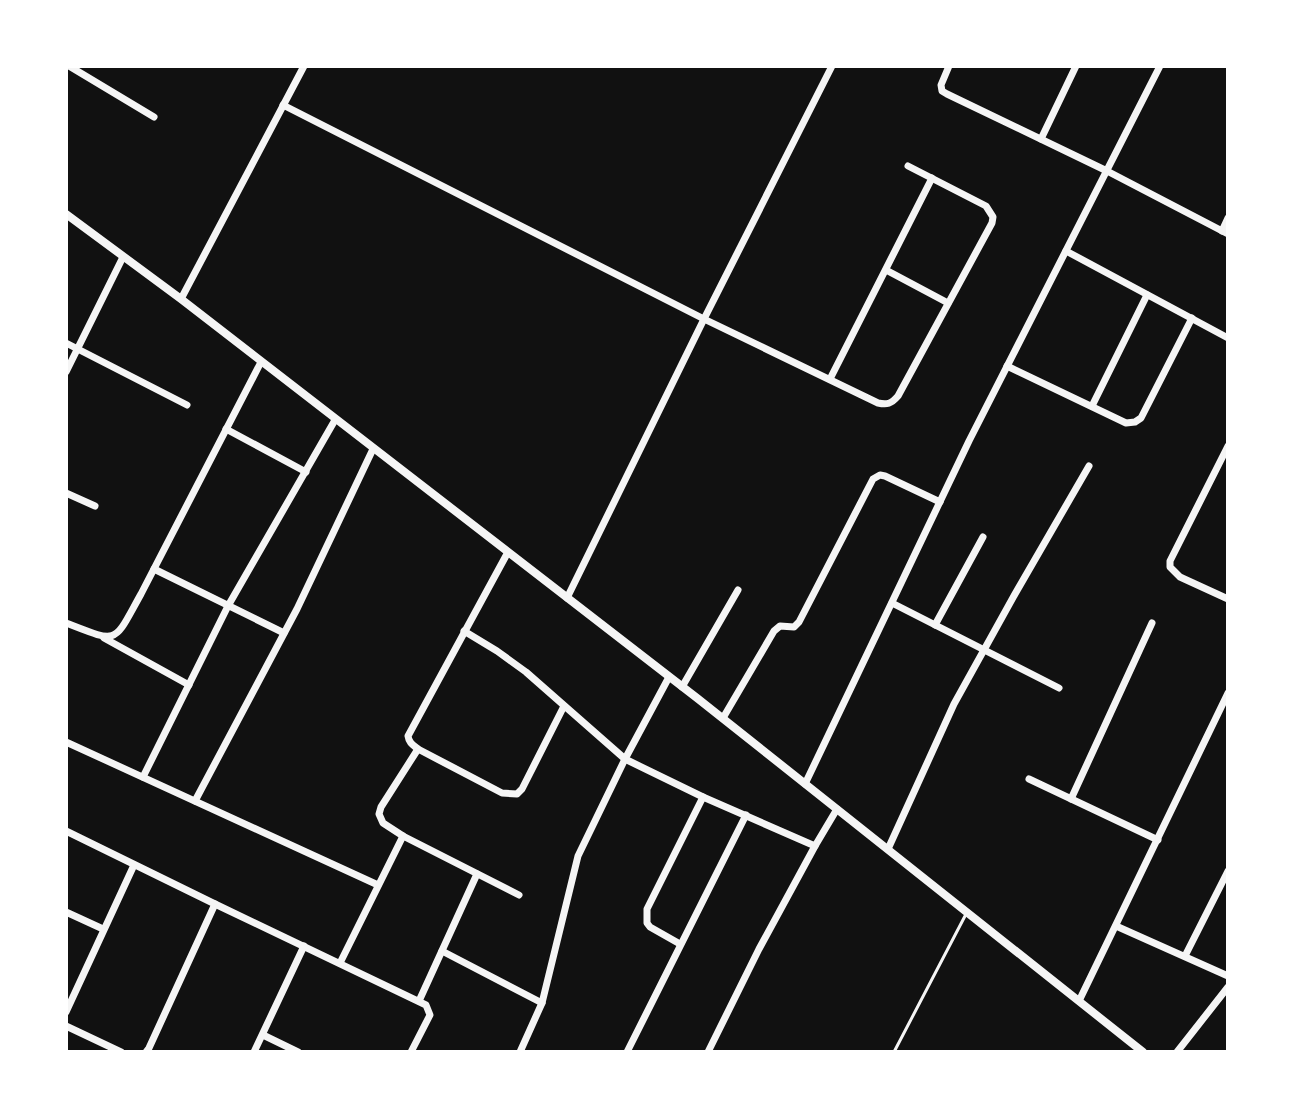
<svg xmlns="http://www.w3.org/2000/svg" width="1294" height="1118" font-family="'IBM Plex Sans',sans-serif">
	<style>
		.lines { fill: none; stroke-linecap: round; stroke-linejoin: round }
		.service { stroke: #f5f5f5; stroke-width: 3 }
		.minor { stroke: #f5f5f5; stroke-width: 7 }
		.tertiary { stroke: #f5f5f5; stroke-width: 8 }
	</style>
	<rect width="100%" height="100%" fill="#111"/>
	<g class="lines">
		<path class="service" d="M 894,1052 L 965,916"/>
		<g class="minor">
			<path d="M 69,66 L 154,117"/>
			<path d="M 949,66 L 941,85 L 942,91 L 947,94 L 1107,171 L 1228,234"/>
			<path d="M 283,105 L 704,319 L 878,403 C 887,405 891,404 898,396 L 992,223 L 993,217 L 986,206 L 908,166"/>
			<path d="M 1041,139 L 1076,66"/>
			<path d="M 1222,231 L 1228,218"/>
			<path d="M 1066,251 L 1228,338"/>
			<path d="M 886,270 L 948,303"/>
			<path d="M 181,299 L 304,66"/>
			<path d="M 66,343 L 187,405"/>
			<path d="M 1007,366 L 1126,423 L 1135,422 L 1141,418 L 1192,318"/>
			<path d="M 66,372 L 123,257"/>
			<path d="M 830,379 L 932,178"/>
			<path d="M 1092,406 L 1147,295"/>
			<path d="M 226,429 L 306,472"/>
			<path d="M 1228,446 L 1170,561 L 1170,567 L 1180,577 L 1228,599"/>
			<path d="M 66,493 L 95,506"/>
			<path d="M 508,552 L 408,736 C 409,743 413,745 418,749 L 502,793 L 517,794 L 522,789 L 564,706"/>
			<path d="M 154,569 L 284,633"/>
			<path d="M 567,598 L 704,319 L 832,66"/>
			<path d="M 892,603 L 1059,688"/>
			<path d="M 66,623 C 120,644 113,644 141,594 L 261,362"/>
			<path d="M 935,625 L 983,537"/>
			<path d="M 464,631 L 497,651 L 526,672 L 625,759 L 703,797 L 815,846 L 837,809"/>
			<path d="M 104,638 L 189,685"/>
			<path d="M 682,687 L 738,590"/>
			<path d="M 723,718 L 774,631 L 780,626 L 794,627 L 799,622 L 873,479 L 880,475 L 885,476 L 940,502"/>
			<path d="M 66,742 L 378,885"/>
			<path d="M 418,749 L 381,807 L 379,814 L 383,823 L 403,836 L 519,895"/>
			<path d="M 143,777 L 228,606 L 335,420"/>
			<path d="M 1029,779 L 1158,840"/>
			<path d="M 805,784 L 969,441 L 1160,66"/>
			<path d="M 1071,799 L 1152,623"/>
			<path d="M 195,801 L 297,609 L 373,449"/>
			<path d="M 66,831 L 215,904 L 426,1005 L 430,1015 L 411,1052"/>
			<path d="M 888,849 L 954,704 L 1015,594 L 1089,466"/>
			<path d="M 66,912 L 103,929"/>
			<path d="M 1116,926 L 1228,976"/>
			<path d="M 680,944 L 650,927 L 647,923 L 647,909 L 703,797"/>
			<path d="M 442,951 L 542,1003"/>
			<path d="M 1185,956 L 1228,871"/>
			<path d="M 340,963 L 403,836"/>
			<path d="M 419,1001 L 477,874"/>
			<path d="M 1079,1001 L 1228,693"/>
			<path d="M 66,1012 L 134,865"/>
			<path d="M 66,1026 L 121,1052"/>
			<path d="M 263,1035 L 298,1052"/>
			<path d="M 146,1052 L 149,1048 L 215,904"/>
			<path d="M 254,1052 L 304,946"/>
			<path d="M 520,1052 L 542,1003 L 578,856 L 625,759 L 669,677"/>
			<path d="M 627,1052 L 746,815"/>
			<path d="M 708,1052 L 759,949 L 815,846"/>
			<path d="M 1177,1052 L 1228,987"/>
		</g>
		<path class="tertiary" d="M 66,214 L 181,299 L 697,698 L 1143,1052"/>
	</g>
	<rect width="1294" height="1118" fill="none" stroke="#ffffff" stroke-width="136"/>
</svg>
